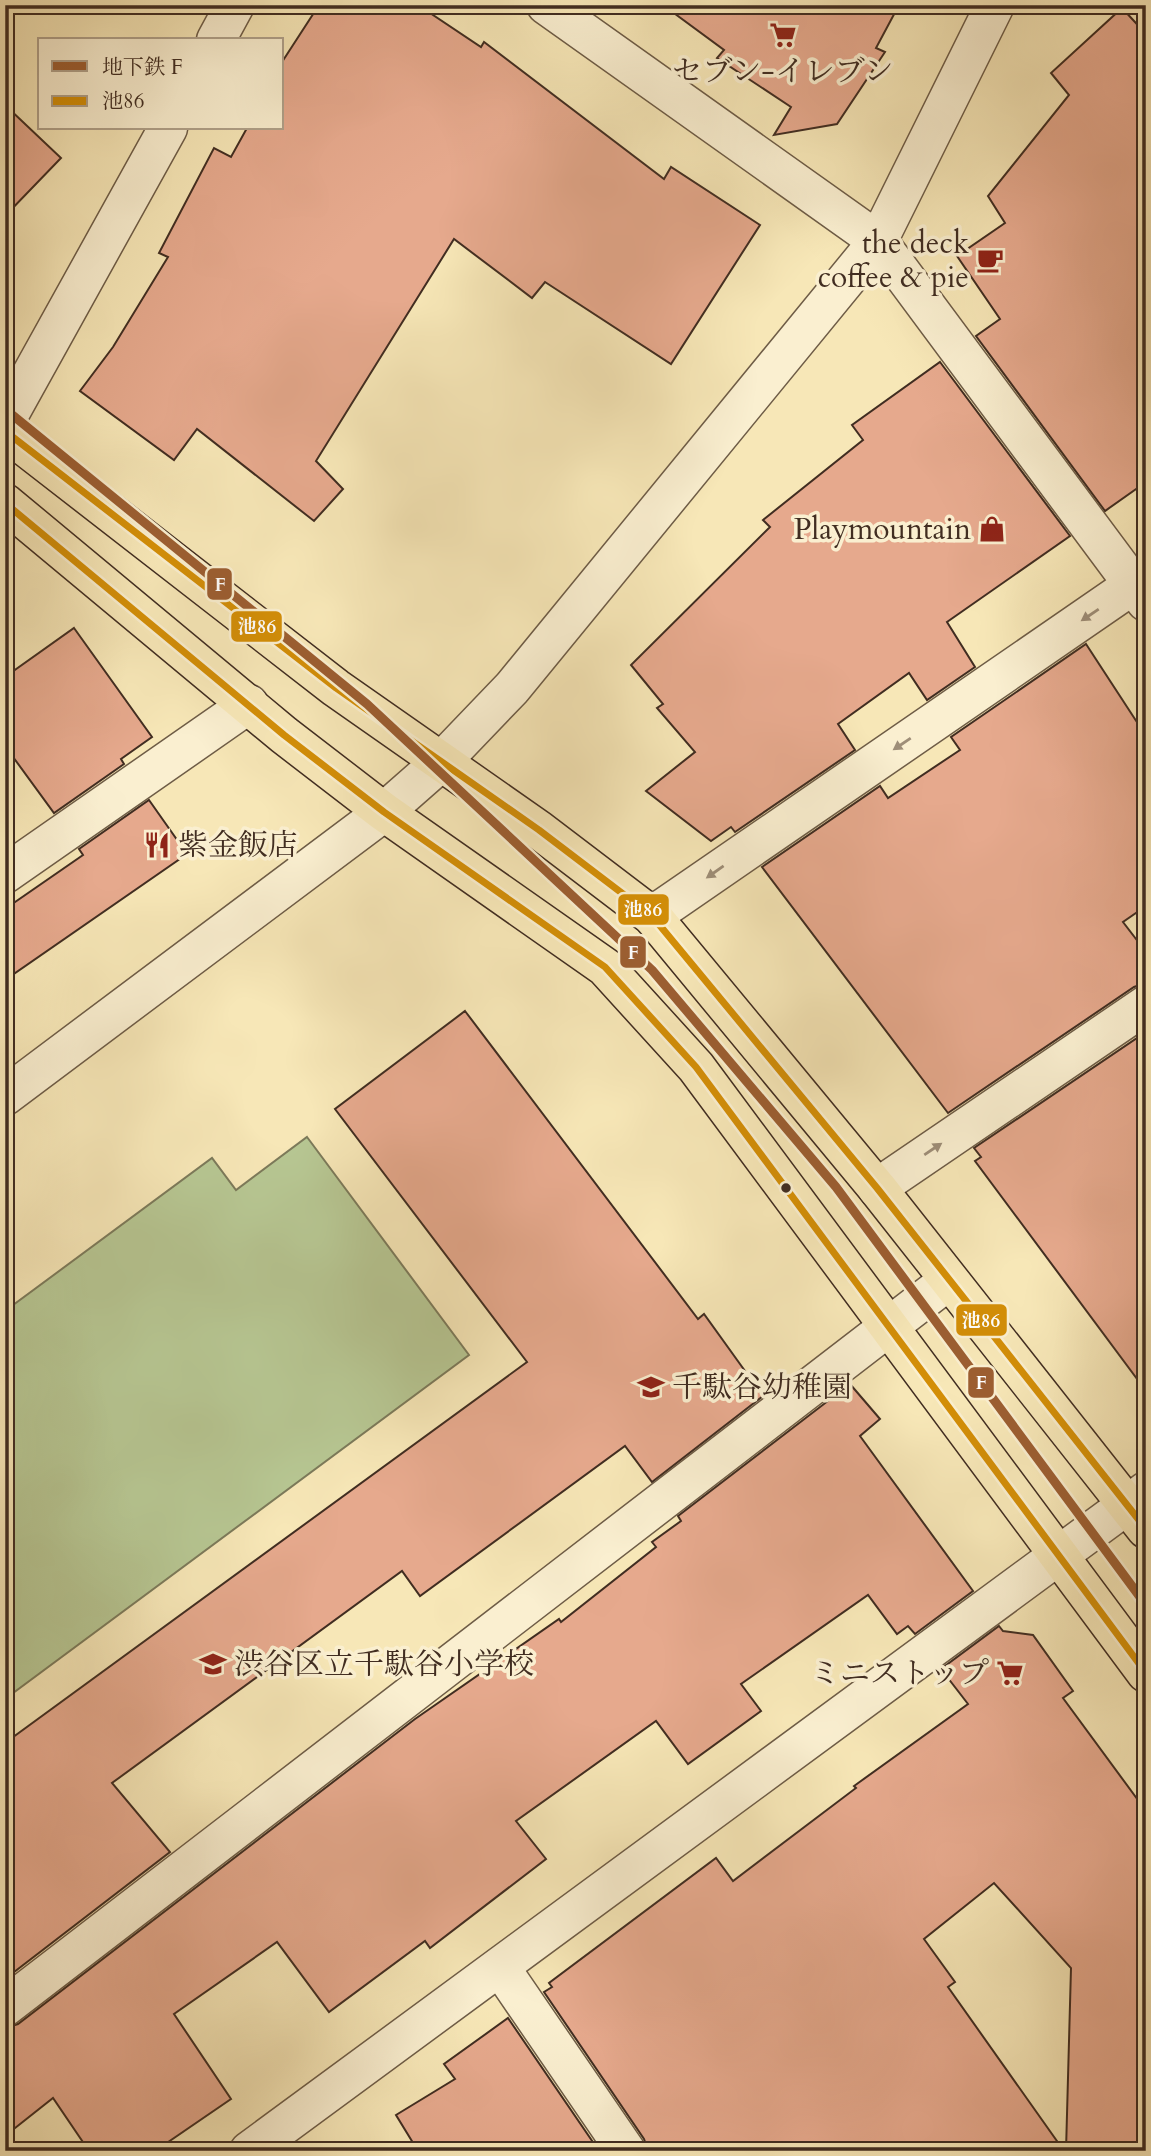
<svg xmlns="http://www.w3.org/2000/svg" width="1151" height="2156" font-family="Cardo,'Noto Serif JP',serif">
	<style>
		.green { fill: #b7c793; stroke: #7c7a5a; stroke-width: 2 }
		.building { fill: #e6a98d; stroke: #412d21; stroke-width: 2 }
		.lines { fill: none; stroke-linecap: round; stroke-linejoin: round }
		.minor-casing { stroke: #6e5c46; stroke-width: 41 }
		.major-casing { stroke: #412d21; stroke-width: 41 }
		.minor { stroke: #faefd0; stroke-width: 38 }
		.major { stroke: #f7e7b7; stroke-width: 38 }
		.bus-1-casing { stroke: #faefd0; stroke-width: 12 }
		.bus-1 { stroke: #d38e07; stroke-width: 7 }
		.metro-1-casing { stroke: #faefd0; stroke-width: 14 }
		.metro-1 { stroke: #9c5e31; stroke-width: 9 }
		.oneway { fill: #9e8e78 }
		.bus-dot { fill: #412d21; stroke: #faefd0; stroke-width: 2.5 }
		.labels { text-anchor: middle; stroke-width: 7; stroke-linejoin: round; paint-order: stroke }
		.poi-label { font-size: 30px; fill: #412d21; stroke: #faefd0; text-anchor: end }
		.line-badge { stroke: #faefd0; stroke-width: 2.5 }
		.badge-label { font-size: 19px; text-anchor: middle; font-weight: bold; fill: #fff }
	</style>
	<rect width="100%" height="100%" fill="#f7e7b7"/>
	<filter id="stains"><feTurbulence type="fractalNoise" baseFrequency=".00286" numOctaves="4"/><feColorMatrix values="0 0 0 0 .2 0 0 0 0 .09 0 0 0 0 .02 0 0 0 .5 -.17"/></filter>
	<radialGradient id="worn" r=".72"><stop offset=".6" stop-color="#630" stop-opacity="0"/><stop offset="1" stop-color="#630" stop-opacity=".3"/></radialGradient>
	<path class="green" d="M 307,1137 L 469,1355 L 5,1699 L 5,1311 L 212,1158 L 236,1190 Z"/>
	<g class="building">
		<path d="M 319,5 L 418,5 L 481,47 L 484,42 L 664,179 L 671,167 L 760,225 L 671,364 L 545,282 L 532,298 L 454,239 L 316,461 L 343,489 L 314,521 L 197,429 L 174,460 L 80,391 L 113,347 L 168,257 L 159,253 L 214,148 L 231,157 L 247,128 L 282,128 L 282,62 Z"/>
		<path d="M 663,5 L 899,5 L 876,48 L 885,52 L 837,124 L 774,135 L 791,107 L 717,58 L 724,50 Z"/>
		<path d="M 1122,8 L 1146,34 L 1146,482 L 1105,511 L 976,336 L 1000,319 L 957,256 L 1005,223 L 988,196 L 1069,95 L 1051,73 Z"/>
		<path d="M 5,105 L 61,158 L 5,216 Z"/>
		<path d="M 940,362 L 1070,536 L 947,622 L 975,667 L 927,700 L 909,673 L 838,724 L 855,750 L 735,832 L 731,827 L 711,841 L 646,791 L 695,752 L 657,708 L 663,704 L 631,665 L 770,527 L 763,520 L 863,440 L 852,425 Z"/>
		<path d="M 74,628 L 152,737 L 121,759 L 124,764 L 54,813 L 5,746 L 5,677 Z"/>
		<path d="M 1086,644 L 1146,736 L 1146,906 L 1123,922 L 1146,952 L 1146,983 L 1134,987 L 948,1113 L 762,867 L 880,786 L 888,798 L 960,750 L 951,737 Z"/>
		<path d="M 149,800 L 187,854 L 5,980 L 5,909 L 83,855 L 79,849 Z"/>
		<path d="M 465,1011 L 698,1319 L 704,1314 L 763,1396 L 652,1482 L 625,1446 L 420,1596 L 402,1571 L 112,1783 L 170,1852 L 5,1979 L 5,1743 L 527,1362 L 335,1109 Z"/>
		<path d="M 1146,1032 L 1146,1391 L 975,1161 L 981,1157 L 974,1148 Z"/>
		<path d="M 850,1384 L 880,1419 L 860,1436 L 973,1591 L 915,1634 L 908,1626 L 897,1634 L 868,1595 L 741,1684 L 761,1711 L 688,1764 L 656,1721 L 516,1821 L 546,1859 L 430,1948 L 425,1941 L 329,2012 L 277,1942 L 174,2014 L 231,2099 L 155,2151 L 89,2151 L 53,2098 L 5,2136 L 5,2028 L 18,2024 L 415,1719 L 559,1619 L 561,1622 L 656,1547 L 652,1542 L 681,1521 L 678,1516 Z"/>
		<path d="M 999,1626 L 1003,1631 L 1033,1635 L 1073,1691 L 1063,1698 L 1146,1811 L 1146,2151 L 1066,2151 L 1071,1968 L 994,1883 L 924,1939 L 955,1982 L 948,1987 L 1064,2151 L 648,2151 L 644,2139 L 544,1992 L 552,1987 L 549,1983 L 716,1858 L 733,1881 L 856,1788 L 854,1786 L 968,1704 L 941,1669 Z"/>
		<path d="M 508,2018 L 599,2151 L 418,2151 L 396,2115 L 455,2079 L 444,2064 Z"/>
	</g>
	<g class="lines">
		<g class="minor-casing">
			<g id="minor">
				<path d="M 546,5 L 878,241 L 1146,602"/>
				<path d="M 216,40 L 235,5"/>
				<path d="M 5,422 L 168,128"/>
				<path d="M 5,874 L 249,704"/>
				<path d="M 652,916 L 1146,576"/>
				<path d="M 5,1096 L 384,812 L 442,761 L 512,688 L 878,241 L 995,5"/>
				<path d="M 877,1188 L 1146,1005"/>
				<path d="M 500,1967 L 626,2151"/>
				<path d="M 5,2007 L 948,1281"/>
				<path d="M 249,2151 L 1146,1491"/>
			</g>
		</g>
		<g class="major-casing">
			<g id="major">
				<path d="M 5,431 L 336,688 L 539,830 L 652,916 L 877,1188 L 1146,1529"/>
				<path d="M 5,503 L 284,735 L 384,812 L 605,967 L 696,1067 L 1146,1673"/>
			</g>
		</g>
		<use href="#minor" class="minor"/>
		<use href="#major" class="major"/>
		<g class="bus-1-casing">
			<g id="bus-1">
				<path d="M 5,431 L 336,688 L 539,830 L 652,916 L 877,1188 L 1146,1529"/>
				<path d="M 5,503 L 284,735 L 384,812 L 605,967 L 696,1067 L 1146,1673"/>
			</g>
		</g>
		<use href="#bus-1" class="bus-1"/>
		<g class="metro-1-casing">
			<path id="metro-1" d="M 5,409 L 367,704 L 652,970 L 836,1187 L 1146,1605"/>
		</g>
		<use href="#metro-1" class="metro-1"/>
	</g>
	<defs><path id="oneway-solid" d="M-6-.8H1V-3.2L6.5 0L1 3.2V.8H-6Z" transform="scale(1.75)"/></defs>
	<g class="oneway">
		<use href="#oneway-solid" transform="translate(1090 615) rotate(146)"/>
		<use href="#oneway-solid" transform="translate(902 744) rotate(146)"/>
		<use href="#oneway-solid" transform="translate(715 872) rotate(145)"/>
		<use href="#oneway-solid" transform="translate(933 1149) rotate(-34)"/>
	</g>
	<defs>
		<g id="supermarket-bare" transform="scale(2.1)"><path d="M-6-5.5h2.5l.6 2H6L4.5 2H-2.5L-4.4-4H-6ZM-1.5 3.2a1.3 1.3 0 1 0 .1 0ZM3 3.2a1.3 1.3 0 1 0 .1 0Z" fill="#8f2418" stroke="#faefd0" stroke-width="2.5" paint-order="stroke"/></g>
		<g id="cafe-bare" transform="scale(2.1)"><path d="M-5.5-4.5H6V0H3Q3 3.5 0 3.5H-2.5Q-5.5 3.5-5.5 0ZM3-3.2v2h1.7v-2ZM-6 4.5H4V6H-6Z" fill="#8f2418" stroke="#faefd0" stroke-width="2.5" paint-order="stroke"/></g>
		<g id="shop-bare" transform="scale(2.1)"><path d="M-5-2.5h2.3a2.7 3.5 0 0 1 5.4 0H5L5.5 6h-11ZM-1.5-2.5h3a1.5 2.3 0 0 0-3 0Z" fill="#8f2418" stroke="#faefd0" stroke-width="2.5" paint-order="stroke"/></g>
		<g id="restaurant-bare" transform="scale(2.1)"><path d="M-5-6h1v4h1v-4h1v4h1v-4h1v5L-1.5 .5V6h-2V.5L-5-1ZM5-6V6H3V1.5H1.5Q1.5-4 5-6Z" fill="#8f2418" stroke="#faefd0" stroke-width="2.5" paint-order="stroke"/></g>
		<g id="school-bare" transform="scale(2.1)"><path d="M0-5L7-2L0 1L-7-2ZM-4 1L0 2.5L4 1V4Q0 6-4 4Z" fill="#8f2418" stroke="#faefd0" stroke-width="2.5" paint-order="stroke"/></g>
	</defs>
	<g fill-rule="evenodd">
		<use href="#supermarket-bare" x="783" y="35"/>
		<use href="#cafe-bare" x="990" y="260"/>
		<use href="#shop-bare" x="992" y="529"/>
		<use href="#restaurant-bare" x="157" y="845"/>
		<use href="#school-bare" x="651" y="1387"/>
		<use href="#school-bare" x="213" y="1664"/>
		<use href="#supermarket-bare" x="1010" y="1673"/>
	</g>
	<circle class="bus-dot" cx="786" cy="1188" r="6"/>
	<g class="labels">
		<g class="poi-label">
			<text x="783" y="81" text-anchor="middle">セブン-イレブン</text>
			<text x="969" y="253">the deck<tspan x="969" dy="34">coffee &amp; pie</tspan></text>
			<text x="971" y="539">Playmountain</text>
			<text x="178" y="855" text-anchor="start">紫金飯店</text>
			<text x="672" y="1397" text-anchor="start">千駄谷幼稚園</text>
			<text x="234" y="1674" text-anchor="start">渋谷区立千駄谷小学校</text>
			<text x="989" y="1683">ミニストップ</text>
		</g>
	</g>
	<g class="line-badge">
		<rect x="206" y="567" width="27" height="34" rx="7" fill="#9c5e31"/>
		<rect x="230" y="610" width="53" height="33" rx="7" fill="#d38e07"/>
		<rect x="617" y="893" width="53" height="33" rx="7" fill="#d38e07"/>
		<rect x="619" y="935" width="28" height="34" rx="7" fill="#9c5e31"/>
		<rect x="955" y="1303" width="53" height="34" rx="7" fill="#d38e07"/>
		<rect x="967" y="1366" width="28" height="33" rx="7" fill="#9c5e31"/>
	</g>
	<g class="badge-label">
		<text x="220" y="591">F</text>
		<text x="257" y="633">池86</text>
		<text x="643" y="916">池86</text>
		<text x="633" y="959">F</text>
		<text x="981" y="1327">池86</text>
		<text x="981" y="1389">F</text>
	</g>
	<rect width="1151" height="2156" fill="none" stroke="#f7e7b7" stroke-width="28"/>
	<rect x="7" y="7" width="1137" height="2142" fill="none" stroke="#412d21" stroke-width="3.5"/>
	<rect x="14" y="14" width="1123" height="2128" fill="none" stroke="#412d21" stroke-width="2"/>
	<rect x="38" y="38" width="245" height="91" fill="#faefd0" stroke="#b0a18a" stroke-width="2"/>
	<rect x="52" y="61" width="35" height="10" fill="#9c5e31" stroke="#b0a18a" stroke-width="2"/>
	<text x="102" y="74" font-size="21" fill="#412d21">地下鉄 F</text>
	<rect x="52" y="96" width="35" height="10" fill="#d38e07" stroke="#b0a18a" stroke-width="2"/>
	<text x="102" y="108" font-size="21" fill="#412d21">池86</text>
	<rect width="100%" height="100%" filter="url(#stains)"/>
	<rect width="100%" height="100%" fill="url(#worn)"/>
</svg>
